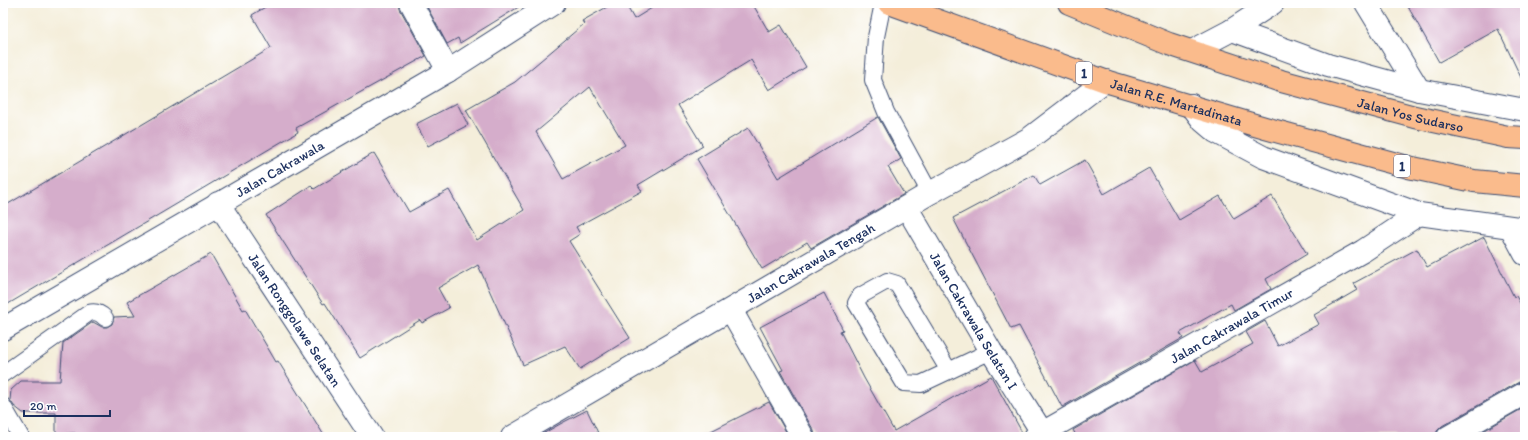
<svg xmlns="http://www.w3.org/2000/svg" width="1528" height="440" font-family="Itim,sans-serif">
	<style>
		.building { fill: #d5adcb; fill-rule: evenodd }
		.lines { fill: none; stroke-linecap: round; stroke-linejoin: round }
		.service-casing { stroke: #3c4c71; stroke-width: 18 }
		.minor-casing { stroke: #3c4c71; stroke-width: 24 }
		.trunk-casing { stroke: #3c4c71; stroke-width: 24 }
		.service { stroke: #fff; stroke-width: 16 }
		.minor { stroke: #fff; stroke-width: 22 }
		.trunk { stroke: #fabb8c; stroke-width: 22 }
		.labels { text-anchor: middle; stroke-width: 4; stroke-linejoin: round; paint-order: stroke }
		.shield { fill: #fff; stroke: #5f6d8e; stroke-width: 1 }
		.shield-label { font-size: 13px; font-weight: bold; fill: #1b2f5e }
		.street-label { font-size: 14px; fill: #1b2f5e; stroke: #fff }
	</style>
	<rect width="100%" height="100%" fill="#fff"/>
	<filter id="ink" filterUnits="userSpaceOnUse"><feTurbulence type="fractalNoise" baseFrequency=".025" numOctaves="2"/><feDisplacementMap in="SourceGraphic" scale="8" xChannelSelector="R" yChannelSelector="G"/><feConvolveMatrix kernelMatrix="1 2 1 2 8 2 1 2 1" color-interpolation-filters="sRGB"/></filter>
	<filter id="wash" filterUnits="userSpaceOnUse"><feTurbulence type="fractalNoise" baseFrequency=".012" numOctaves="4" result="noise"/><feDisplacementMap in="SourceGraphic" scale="16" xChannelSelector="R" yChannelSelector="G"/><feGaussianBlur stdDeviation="0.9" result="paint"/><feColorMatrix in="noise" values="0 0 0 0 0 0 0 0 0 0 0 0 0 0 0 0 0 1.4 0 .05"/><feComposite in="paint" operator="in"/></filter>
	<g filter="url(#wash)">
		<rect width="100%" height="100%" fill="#f4eeda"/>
		<g id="blocks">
			<g class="building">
				<path d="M 272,3 L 399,3 L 400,9 L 426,56 L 296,128 L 298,132 L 3,307 L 3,207 L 271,48 L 252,15 Z"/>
				<path d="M 425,3 L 525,3 L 460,43 L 458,38 L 447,44 Z"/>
				<path d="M 614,3 L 625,3 L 634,19 L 660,3 L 752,3 L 769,32 L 781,25 L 806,67 L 769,90 L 751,60 L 678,105 L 703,146 L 638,185 L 642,191 L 576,227 L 580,234 L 569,241 L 630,338 L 580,369 L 565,346 L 523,365 L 478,265 L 438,288 L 449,308 L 422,323 L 420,320 L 360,358 L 325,303 L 323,304 L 266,215 L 311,186 L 314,189 L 374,153 L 409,212 L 449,190 L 477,240 L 524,210 L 466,110 L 515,82 L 584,24 L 582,21 ZM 590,87 L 625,145 L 563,179 L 536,132 Z"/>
				<path d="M 1406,3 L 1525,3 L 1525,86 L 1498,29 L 1439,62 Z"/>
				<path d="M 457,103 L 468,125 L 428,146 L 416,124 Z"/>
				<path d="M 878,117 L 901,159 L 888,167 L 904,194 L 811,248 L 807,242 L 762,269 L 697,159 L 748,128 L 778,178 Z"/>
				<path d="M 1085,160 L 1104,194 L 1149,168 L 1179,220 L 1220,196 L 1234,219 L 1272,196 L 1307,254 L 1266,279 L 1271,289 L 1234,310 L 1231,304 L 1180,333 L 1183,338 L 1062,407 L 1019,326 L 1011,329 L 953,218 L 1034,175 L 1040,185 Z"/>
				<path d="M 1484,237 L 1514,297 L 1516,296 L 1525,312 L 1525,381 L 1519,382 L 1442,426 L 1437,431 L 1436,437 L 1077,437 L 1073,430 L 1195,360 L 1202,372 L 1253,344 L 1246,332 L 1265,321 L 1278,346 L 1319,324 L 1314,315 L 1357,290 L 1354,283 L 1417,249 L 1427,267 Z"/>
				<path d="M 211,254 L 243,310 L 245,309 L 276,362 L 278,361 L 325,437 L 75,437 L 75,433 L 56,434 L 56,413 L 23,413 L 14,406 L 10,400 L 11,390 L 21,381 L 60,381 L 63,343 L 93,322 L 102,327 L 107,327 L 112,324 L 114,317 L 135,316 L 127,302 Z"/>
				<path d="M 824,293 L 843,330 L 840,331 L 864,378 L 894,431 L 991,376 L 1023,434 L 1023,437 L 815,437 L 814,431 L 780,371 L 783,370 L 760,327 Z"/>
				<path d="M 769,402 L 789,437 L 699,437 Z"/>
				<path d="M 1525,407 L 1525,437 L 1473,437 Z"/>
				<path d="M 587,410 L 600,437 L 537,437 L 562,423 Z"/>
			</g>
		</g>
	</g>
	<g filter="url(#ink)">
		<use href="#blocks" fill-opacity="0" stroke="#3c4c71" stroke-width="1"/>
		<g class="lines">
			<g class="service-casing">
				<g id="service">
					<path d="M 883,3 L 876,37 L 873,80 L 886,112 L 930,193"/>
					<path d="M 949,371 L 897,284 L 887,281 L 860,296 L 856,303 L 904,383 L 921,384 L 991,351"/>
					<path d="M 3,374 L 89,313 C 96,311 100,313 105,318"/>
					<path d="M 3,406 L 21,437"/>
				</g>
			</g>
			<g class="minor-casing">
				<g id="minor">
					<path d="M 411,3 L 448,71"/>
					<path d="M 1366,3 L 1419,90"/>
					<path d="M 1232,30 L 1328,65 L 1419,90 L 1525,110"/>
					<path d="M 1192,51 L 1232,30 L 1273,3"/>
					<path d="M 1191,105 L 1203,121 L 1216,132 L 1263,157 L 1419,214 L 1525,229"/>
					<path id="s1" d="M 218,203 L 372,437"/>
					<path id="s2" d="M 907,208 L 991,351 L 1045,437"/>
					<path d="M 1511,228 L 1525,254"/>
					<path d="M 731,310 L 803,437"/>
					<path id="s3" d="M 3,329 L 448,71 L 554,3"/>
					<path id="s4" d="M 512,437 L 930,193 L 1030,138 L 1105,81"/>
					<path id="s5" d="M 1035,437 L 1363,251 L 1419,214"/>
					<path d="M 1448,437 L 1525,393"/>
				</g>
			</g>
			<g class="trunk-casing">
				<g id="trunk">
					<path id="s6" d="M 889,3 L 1105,81 L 1265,128 L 1408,167 L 1474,181 L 1525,186"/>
					<path id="s7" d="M 1069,3 L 1169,44 L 1281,81 L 1415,117 L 1508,137 L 1525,138"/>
				</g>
			</g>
			<use href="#service" class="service"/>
			<use href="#minor" class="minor"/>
			<use href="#trunk" class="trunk"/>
		</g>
	</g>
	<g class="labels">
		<g class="shield">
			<rect x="1076" y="62" width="16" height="22" rx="3"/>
			<rect x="1394" y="155" width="16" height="22" rx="3"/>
		</g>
		<g class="shield-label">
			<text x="1084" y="78">1</text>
			<text x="1402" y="171">1</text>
		</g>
		<g class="street-label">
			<text dy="5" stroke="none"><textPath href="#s6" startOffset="304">Jalan R.E. Martadinata</textPath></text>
			<text dy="5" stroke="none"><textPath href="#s7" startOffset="360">Jalan Yos Sudarso</textPath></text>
			<text dy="5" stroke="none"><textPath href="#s3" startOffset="320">Jalan Cakrawala</textPath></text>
			<text dy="5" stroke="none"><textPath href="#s4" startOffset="346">Jalan Cakrawala Tengah</textPath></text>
			<text dy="5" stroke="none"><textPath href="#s1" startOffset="140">Jalan Ronggolawe Selatan</textPath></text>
			<text dy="5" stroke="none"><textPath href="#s2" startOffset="131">Jalan Cakrawala Selatan I</textPath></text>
			<text dy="5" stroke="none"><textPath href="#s5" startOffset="226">Jalan Cakrawala Timur</textPath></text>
		</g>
	</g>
	<rect width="1528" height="440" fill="none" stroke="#fff" stroke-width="16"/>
	<path d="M24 410v6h86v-6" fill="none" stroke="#1b2f5e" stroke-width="2"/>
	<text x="30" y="410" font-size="12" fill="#1b2f5e" stroke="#ffffff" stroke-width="3" paint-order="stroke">20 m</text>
</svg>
